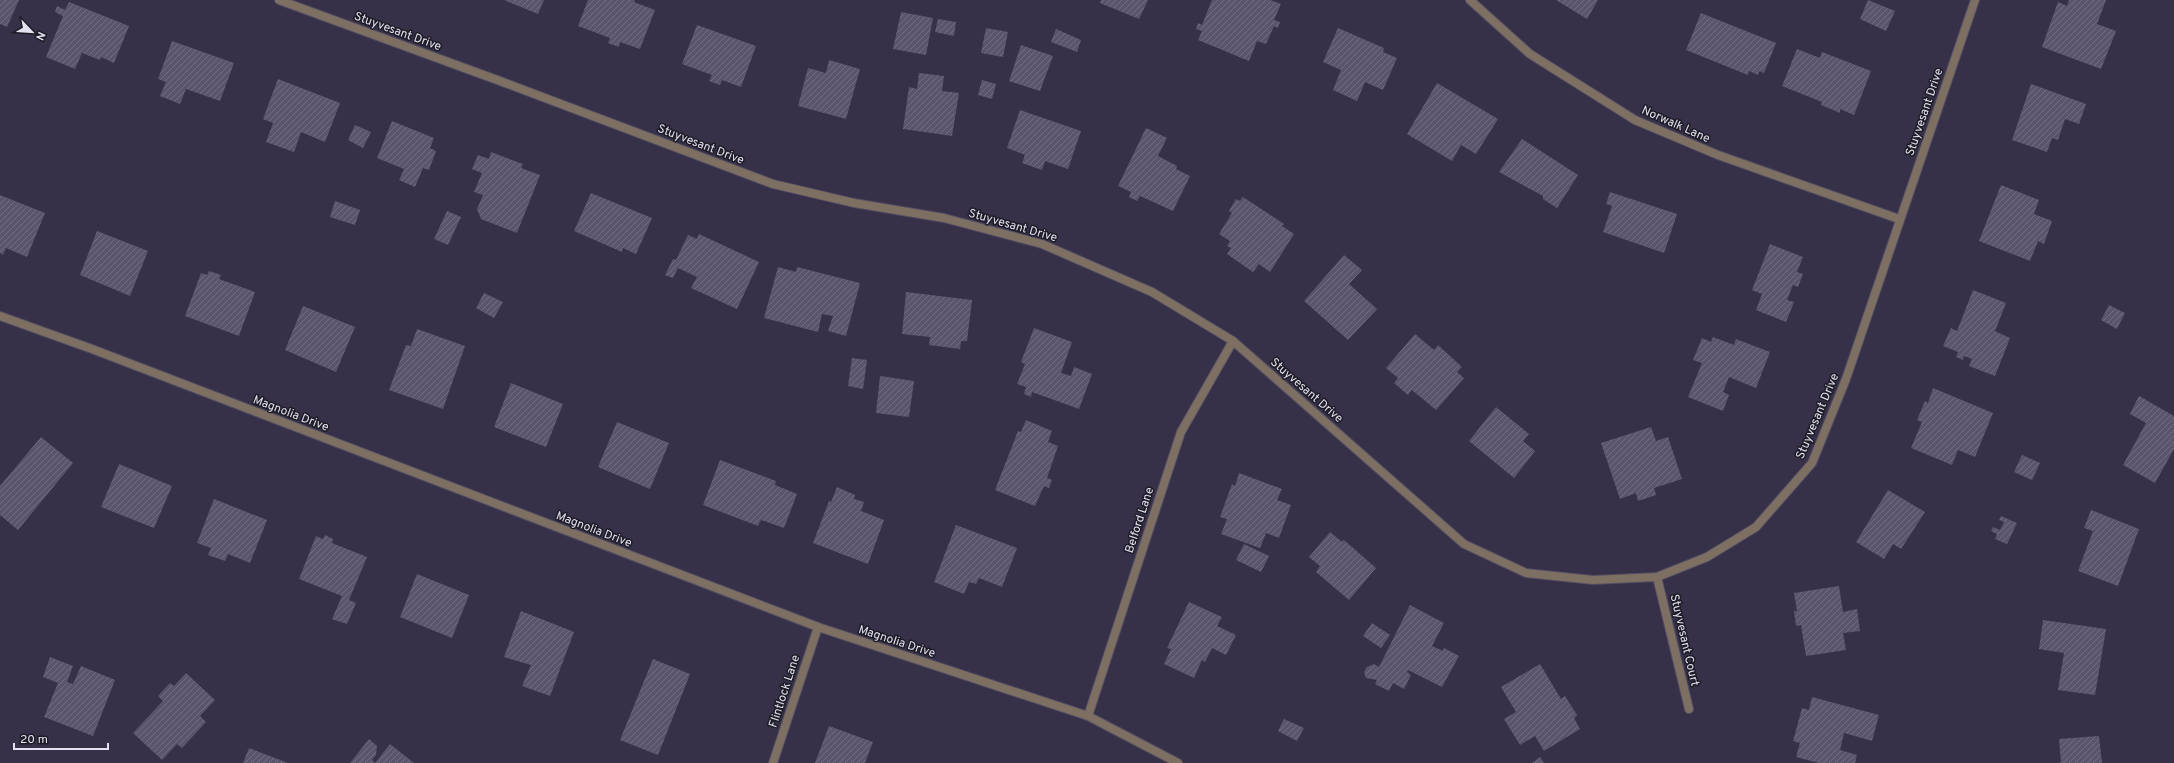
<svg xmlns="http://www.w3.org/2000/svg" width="2174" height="763" font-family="Overpass,sans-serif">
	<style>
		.building { fill: url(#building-hatch) }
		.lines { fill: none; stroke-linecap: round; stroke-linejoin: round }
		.minor-casing { stroke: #524d63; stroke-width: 10 }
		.tertiary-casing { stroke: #524d63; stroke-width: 10 }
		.minor { stroke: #7d6f62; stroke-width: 8 }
		.tertiary { stroke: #7d6f62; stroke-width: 8 }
		.labels { text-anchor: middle; stroke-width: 3; stroke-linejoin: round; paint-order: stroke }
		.street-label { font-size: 12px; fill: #e4e1f0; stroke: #1d1b25 }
	</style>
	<defs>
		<pattern id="building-hatch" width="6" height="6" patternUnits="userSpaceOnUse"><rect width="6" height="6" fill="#5a546d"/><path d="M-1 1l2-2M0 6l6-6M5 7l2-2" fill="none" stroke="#726c82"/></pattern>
	</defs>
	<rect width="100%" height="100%" fill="#363148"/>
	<g class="building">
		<path d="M 0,0 L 19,0 L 7,27 L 0,24 Z"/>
		<path d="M 504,0 L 544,0 L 538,14 Z"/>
		<path d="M 588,0 L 635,0 L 634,2 L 655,10 L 640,49 L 620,42 L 619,47 L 608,43 L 610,38 L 578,26 Z"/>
		<path d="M 1101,0 L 1148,0 L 1139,19 L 1100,3 Z"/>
		<path d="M 1212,0 L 1270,0 L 1281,4 L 1274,20 L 1280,22 L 1278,28 L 1274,26 L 1266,44 L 1257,41 L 1249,61 L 1198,40 L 1202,31 L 1196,29 L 1198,23 L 1202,25 Z"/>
		<path d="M 1556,0 L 1598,0 L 1587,19 Z"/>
		<path d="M 1868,0 L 1895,11 L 1886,31 L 1860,19 Z"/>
		<path d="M 2069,0 L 2106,0 L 2097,24 L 2116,31 L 2101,69 L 2042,47 L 2058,2 L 2067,6 Z"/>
		<path d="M 69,2 L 129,26 L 114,63 L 101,57 L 100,60 L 82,53 L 75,69 L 46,57 L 63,16 L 55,12 L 57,6 L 65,10 Z"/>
		<path d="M 901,12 L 933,18 L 926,55 L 893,49 Z"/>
		<path d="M 1701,13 L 1776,43 L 1764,73 L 1759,71 L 1758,75 L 1749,71 L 1748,75 L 1686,50 Z"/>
		<path d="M 938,19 L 956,22 L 954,36 L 935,32 Z"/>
		<path d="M 697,25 L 756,46 L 741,87 L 722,80 L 720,85 L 709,81 L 712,75 L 682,64 Z"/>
		<path d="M 986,28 L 1008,32 L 1003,57 L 981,53 Z"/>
		<path d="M 1338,28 L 1384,48 L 1383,52 L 1397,58 L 1383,90 L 1365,82 L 1357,101 L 1333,90 L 1341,70 L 1323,62 Z"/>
		<path d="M 1056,29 L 1081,40 L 1077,52 L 1051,42 Z"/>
		<path d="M 172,41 L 234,63 L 220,101 L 186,89 L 180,104 L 160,96 L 166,82 L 158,79 Z"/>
		<path d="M 1021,45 L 1053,56 L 1040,91 L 1009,81 Z"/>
		<path d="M 1797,49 L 1820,58 L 1822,52 L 1871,71 L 1854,115 L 1840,109 L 1840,113 L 1821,105 L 1822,102 L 1782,86 Z"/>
		<path d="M 829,60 L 860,69 L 846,119 L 798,106 L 808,68 L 826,73 Z"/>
		<path d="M 919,73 L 944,76 L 942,91 L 959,93 L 952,136 L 903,129 L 909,87 L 917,89 Z"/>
		<path d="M 278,79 L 340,103 L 325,142 L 301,132 L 294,152 L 266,142 L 273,123 L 263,119 Z"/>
		<path d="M 982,80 L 996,84 L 992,99 L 978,95 Z"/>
		<path d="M 1437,83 L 1498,119 L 1476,154 L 1461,145 L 1452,161 L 1407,134 Z"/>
		<path d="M 2031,84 L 2086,104 L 2079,124 L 2065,119 L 2058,140 L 2052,138 L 2047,152 L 2012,140 Z"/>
		<path d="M 1020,110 L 1081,131 L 1068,169 L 1045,161 L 1042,170 L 1022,163 L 1025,155 L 1007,148 Z"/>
		<path d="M 392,121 L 434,138 L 430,148 L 436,151 L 429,170 L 423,168 L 415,187 L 399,180 L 404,169 L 377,158 Z"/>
		<path d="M 355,125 L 371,132 L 363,148 L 348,140 Z"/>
		<path d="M 1146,128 L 1167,138 L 1158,156 L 1177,166 L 1176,169 L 1190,176 L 1173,211 L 1140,196 L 1137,201 L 1129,197 L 1131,192 L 1118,186 Z"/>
		<path d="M 1522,139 L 1578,175 L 1557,208 L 1543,199 L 1543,196 L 1499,172 Z"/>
		<path d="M 491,152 L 523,164 L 521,168 L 540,175 L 517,233 L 481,219 L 477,209 L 483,195 L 474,192 L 482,173 L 472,169 L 478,155 L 489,159 Z"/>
		<path d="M 2001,185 L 2039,200 L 2034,214 L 2052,221 L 2044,244 L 2038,241 L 2030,261 L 1979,241 Z"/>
		<path d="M 1610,192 L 1677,214 L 1664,253 L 1603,232 L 1612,206 L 1606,204 Z"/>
		<path d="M 591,193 L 652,218 L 636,254 L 623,248 L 622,252 L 574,231 Z"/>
		<path d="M 0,195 L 45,213 L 27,257 L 6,248 L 3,255 L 0,253 Z"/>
		<path d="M 1243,197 L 1284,224 L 1282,226 L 1294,234 L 1270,272 L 1259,264 L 1253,272 L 1227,254 L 1231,248 L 1227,246 L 1230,241 L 1219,234 L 1232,213 L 1229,211 L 1236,199 L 1240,201 Z"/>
		<path d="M 335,201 L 360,210 L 355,225 L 330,217 Z"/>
		<path d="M 447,211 L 461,217 L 448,245 L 434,239 Z"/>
		<path d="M 97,231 L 148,251 L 130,296 L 80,275 Z"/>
		<path d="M 699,234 L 759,262 L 737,309 L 691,288 L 697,277 L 678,268 L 673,278 L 665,275 L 673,259 L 676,260 L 688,235 L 697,239 Z"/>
		<path d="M 1770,244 L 1803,257 L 1797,272 L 1803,274 L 1798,287 L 1793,285 L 1787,300 L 1794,302 L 1786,322 L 1756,310 L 1762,294 L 1752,290 Z"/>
		<path d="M 1344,255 L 1362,270 L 1349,284 L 1377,309 L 1348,340 L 1304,301 Z"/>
		<path d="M 778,267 L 796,272 L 797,267 L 860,283 L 846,336 L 828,331 L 833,316 L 822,314 L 818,332 L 764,318 Z"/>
		<path d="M 209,271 L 221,275 L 219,279 L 255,292 L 239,336 L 185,316 L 201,273 L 207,275 Z"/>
		<path d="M 1973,290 L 2006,303 L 1995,331 L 2010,338 L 1995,376 L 1969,366 L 1972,359 L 1964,356 L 1963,360 L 1956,357 L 1958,352 L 1943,346 L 1951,328 L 1957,331 Z"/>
		<path d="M 906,292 L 972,300 L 967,341 L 961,341 L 960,349 L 929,345 L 930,337 L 902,334 Z"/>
		<path d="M 484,293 L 503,302 L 494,318 L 476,308 Z"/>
		<path d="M 2109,305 L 2125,313 L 2117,329 L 2101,320 Z"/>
		<path d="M 303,306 L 355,327 L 336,372 L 285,350 Z"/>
		<path d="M 1034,328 L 1072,342 L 1061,373 L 1071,376 L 1074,367 L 1092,374 L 1079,409 L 1032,392 L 1031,397 L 1024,394 L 1026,387 L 1017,384 L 1025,364 L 1021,362 Z"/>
		<path d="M 417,329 L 465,346 L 443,409 L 389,390 L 406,345 L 411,346 Z"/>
		<path d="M 1415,334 L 1434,350 L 1438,345 L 1462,367 L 1457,372 L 1464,378 L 1436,410 L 1412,390 L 1408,395 L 1394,383 L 1398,378 L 1386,368 Z"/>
		<path d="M 1713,337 L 1734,345 L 1736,339 L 1770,352 L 1756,388 L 1729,377 L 1723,392 L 1729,395 L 1723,411 L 1688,397 L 1702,363 L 1693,360 L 1702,338 L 1711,342 Z"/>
		<path d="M 852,358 L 867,360 L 863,389 L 848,386 Z"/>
		<path d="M 880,376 L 914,381 L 909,417 L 876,413 Z"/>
		<path d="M 511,383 L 563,404 L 546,447 L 494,427 Z"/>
		<path d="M 1933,388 L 1993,413 L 1975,457 L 1958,450 L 1952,465 L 1911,448 L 1922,422 L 1917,420 L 1925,401 L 1928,403 Z"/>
		<path d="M 2139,396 L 2174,416 L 2174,449 L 2155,483 L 2123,465 L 2146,423 L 2130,414 Z"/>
		<path d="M 1496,407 L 1529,434 L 1523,441 L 1535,451 L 1514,478 L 1469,441 Z"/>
		<path d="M 1026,420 L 1052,431 L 1048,442 L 1058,446 L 1047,478 L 1052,480 L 1049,488 L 1044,486 L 1035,506 L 995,490 L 1018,431 L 1021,432 Z"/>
		<path d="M 617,422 L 669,443 L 650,489 L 598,467 Z"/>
		<path d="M 1651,427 L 1656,441 L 1668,437 L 1682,479 L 1654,488 L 1656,495 L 1638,501 L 1636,493 L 1620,499 L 1601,443 Z"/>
		<path d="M 41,437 L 73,463 L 18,530 L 0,515 L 0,486 Z"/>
		<path d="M 2022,455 L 2040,463 L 2032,480 L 2014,472 Z"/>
		<path d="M 720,460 L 776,481 L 775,485 L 797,494 L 784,528 L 761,520 L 758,526 L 703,505 Z"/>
		<path d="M 119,464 L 172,486 L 154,528 L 101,507 Z"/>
		<path d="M 1239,473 L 1282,489 L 1277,500 L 1291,505 L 1279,538 L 1266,533 L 1260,548 L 1221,534 L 1227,519 L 1220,517 L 1232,484 L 1235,486 Z"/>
		<path d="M 837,487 L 855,495 L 854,499 L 864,502 L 861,511 L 884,520 L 868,564 L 813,543 L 829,501 L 831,502 Z"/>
		<path d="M 1888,490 L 1925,512 L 1901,549 L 1893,544 L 1884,559 L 1856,542 Z"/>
		<path d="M 214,499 L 267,520 L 250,563 L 228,554 L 225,561 L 208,555 L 211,548 L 197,543 Z"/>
		<path d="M 2091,510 L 2139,529 L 2118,586 L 2078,571 L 2093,531 L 2084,528 Z"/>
		<path d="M 2001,516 L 2017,523 L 2007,544 L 1995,539 L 1997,534 L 1991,531 L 1993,527 L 2000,530 L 2004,522 L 1999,520 Z"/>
		<path d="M 956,525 L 1017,548 L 1002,587 L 979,578 L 976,584 L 969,582 L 964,594 L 934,582 Z"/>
		<path d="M 1330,532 L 1342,542 L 1344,540 L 1376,568 L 1349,600 L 1316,572 L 1320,566 L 1309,557 Z"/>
		<path d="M 325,535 L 333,539 L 332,543 L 367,557 L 349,600 L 356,603 L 347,624 L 332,619 L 342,596 L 299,579 L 316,536 L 323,539 Z"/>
		<path d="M 1244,544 L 1269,556 L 1261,572 L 1236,560 Z"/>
		<path d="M 417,574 L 469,595 L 452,638 L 400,617 Z"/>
		<path d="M 1839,586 L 1843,612 L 1857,609 L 1860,631 L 1843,633 L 1846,650 L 1806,656 L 1801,625 L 1796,626 L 1794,611 L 1797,611 L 1794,593 Z"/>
		<path d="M 1189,602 L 1222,617 L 1217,626 L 1236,635 L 1226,655 L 1212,648 L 1205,662 L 1202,660 L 1194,678 L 1164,664 L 1171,649 L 1167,648 Z"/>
		<path d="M 1410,605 L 1444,623 L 1432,646 L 1443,651 L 1444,648 L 1459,656 L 1442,687 L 1408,670 L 1407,672 L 1411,675 L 1404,689 L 1393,683 L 1389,691 L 1375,684 L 1377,680 L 1366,678 L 1364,672 L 1367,667 L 1374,664 L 1379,667 Z"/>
		<path d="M 521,611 L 574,632 L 550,696 L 522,686 L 531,665 L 504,657 Z"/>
		<path d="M 2043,620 L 2106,629 L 2095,695 L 2058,690 L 2064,653 L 2039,649 Z"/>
		<path d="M 1372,623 L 1390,635 L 1381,648 L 1363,636 Z"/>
		<path d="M 50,657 L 73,666 L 67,682 L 73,684 L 81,666 L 115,680 L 93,736 L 44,717 L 58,683 L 43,677 Z"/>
		<path d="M 653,659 L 690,674 L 658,755 L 620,740 Z"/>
		<path d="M 1540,664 L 1561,699 L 1565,696 L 1577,715 L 1574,718 L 1580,729 L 1544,751 L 1535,736 L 1520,745 L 1504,719 L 1516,712 L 1501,687 Z"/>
		<path d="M 186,673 L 215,700 L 200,716 L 206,722 L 182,748 L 177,744 L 162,760 L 133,733 L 163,701 L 158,696 L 170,683 L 174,686 Z"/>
		<path d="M 1812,697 L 1879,715 L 1872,741 L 1844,733 L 1840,750 L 1857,755 L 1855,763 L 1819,763 L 1796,757 L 1800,743 L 1793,741 L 1802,708 L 1809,710 Z"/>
		<path d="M 1284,719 L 1304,728 L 1297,741 L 1278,731 Z"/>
		<path d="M 829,726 L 873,742 L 865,763 L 815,763 Z"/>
		<path d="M 2099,736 L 2102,763 L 2058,763 L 2061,762 L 2059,739 Z"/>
		<path d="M 369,739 L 377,746 L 376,755 L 372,760 L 375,763 L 390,744 L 414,763 L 350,763 Z"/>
		<path d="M 249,748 L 288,763 L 243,763 Z"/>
		<path d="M 1540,757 L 1544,763 L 1532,763 Z"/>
	</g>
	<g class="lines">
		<g class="minor-casing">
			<g id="minor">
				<path d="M 279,0 L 500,81 L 773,184 L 854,203 L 944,218 L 1042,244 L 1152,292 L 1233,341 L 1464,544 L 1526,573 L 1593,580 L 1657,577 L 1707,557 L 1756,527 L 1812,463 L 1846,379 L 1975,0"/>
				<path d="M 1470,0 L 1530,54 L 1635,120 L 1718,155 L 1899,219"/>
				<path d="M 1657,577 L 1689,709"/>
				<path d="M 1088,716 L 1181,432 L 1233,341"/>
				<path d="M 773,763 L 818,627"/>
			</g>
		</g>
		<g class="tertiary-casing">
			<path id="tertiary" d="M 0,316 L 92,349 L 818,627 L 1088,716 L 1178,763"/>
		</g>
		<use href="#minor" class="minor"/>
		<use href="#tertiary" class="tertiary"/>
	</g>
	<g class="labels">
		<g class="street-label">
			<text transform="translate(398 31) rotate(20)" y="4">Stuyvesant Drive</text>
			<text transform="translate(1924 112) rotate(-71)" y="4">Stuyvesant Drive</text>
			<text transform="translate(1676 124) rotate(24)" y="4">Norwalk Lane</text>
			<text transform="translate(701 144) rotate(21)" y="4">Stuyvesant Drive</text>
			<text transform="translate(1013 225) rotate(16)" y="4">Stuyvesant Drive</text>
			<text transform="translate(1307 390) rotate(41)" y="4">Stuyvesant Drive</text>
			<text transform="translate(291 413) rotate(21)" y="4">Magnolia Drive</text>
			<text transform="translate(1817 416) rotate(-67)" y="4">Stuyvesant Drive</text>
			<text transform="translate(1139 520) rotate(-72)" y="4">Belford Lane</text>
			<text transform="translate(594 529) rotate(21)" y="4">Magnolia Drive</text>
			<text transform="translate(1685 640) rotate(77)" y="4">Stuyvesant Court</text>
			<text transform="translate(897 641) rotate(18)" y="4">Magnolia Drive</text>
			<text transform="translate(784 691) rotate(-72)" y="4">Flintlock Lane</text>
		</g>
	</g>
	<g transform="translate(32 32) rotate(115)" stroke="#1d1b25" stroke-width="3" paint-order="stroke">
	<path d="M0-3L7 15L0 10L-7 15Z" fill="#e4e1f0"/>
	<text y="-6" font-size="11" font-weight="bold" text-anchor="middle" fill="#e4e1f0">N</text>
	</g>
	<path d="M14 743v6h94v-6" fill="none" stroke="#e4e1f0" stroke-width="2"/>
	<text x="20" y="743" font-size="12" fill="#e4e1f0" stroke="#1d1b25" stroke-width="3" paint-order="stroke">20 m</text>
</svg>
